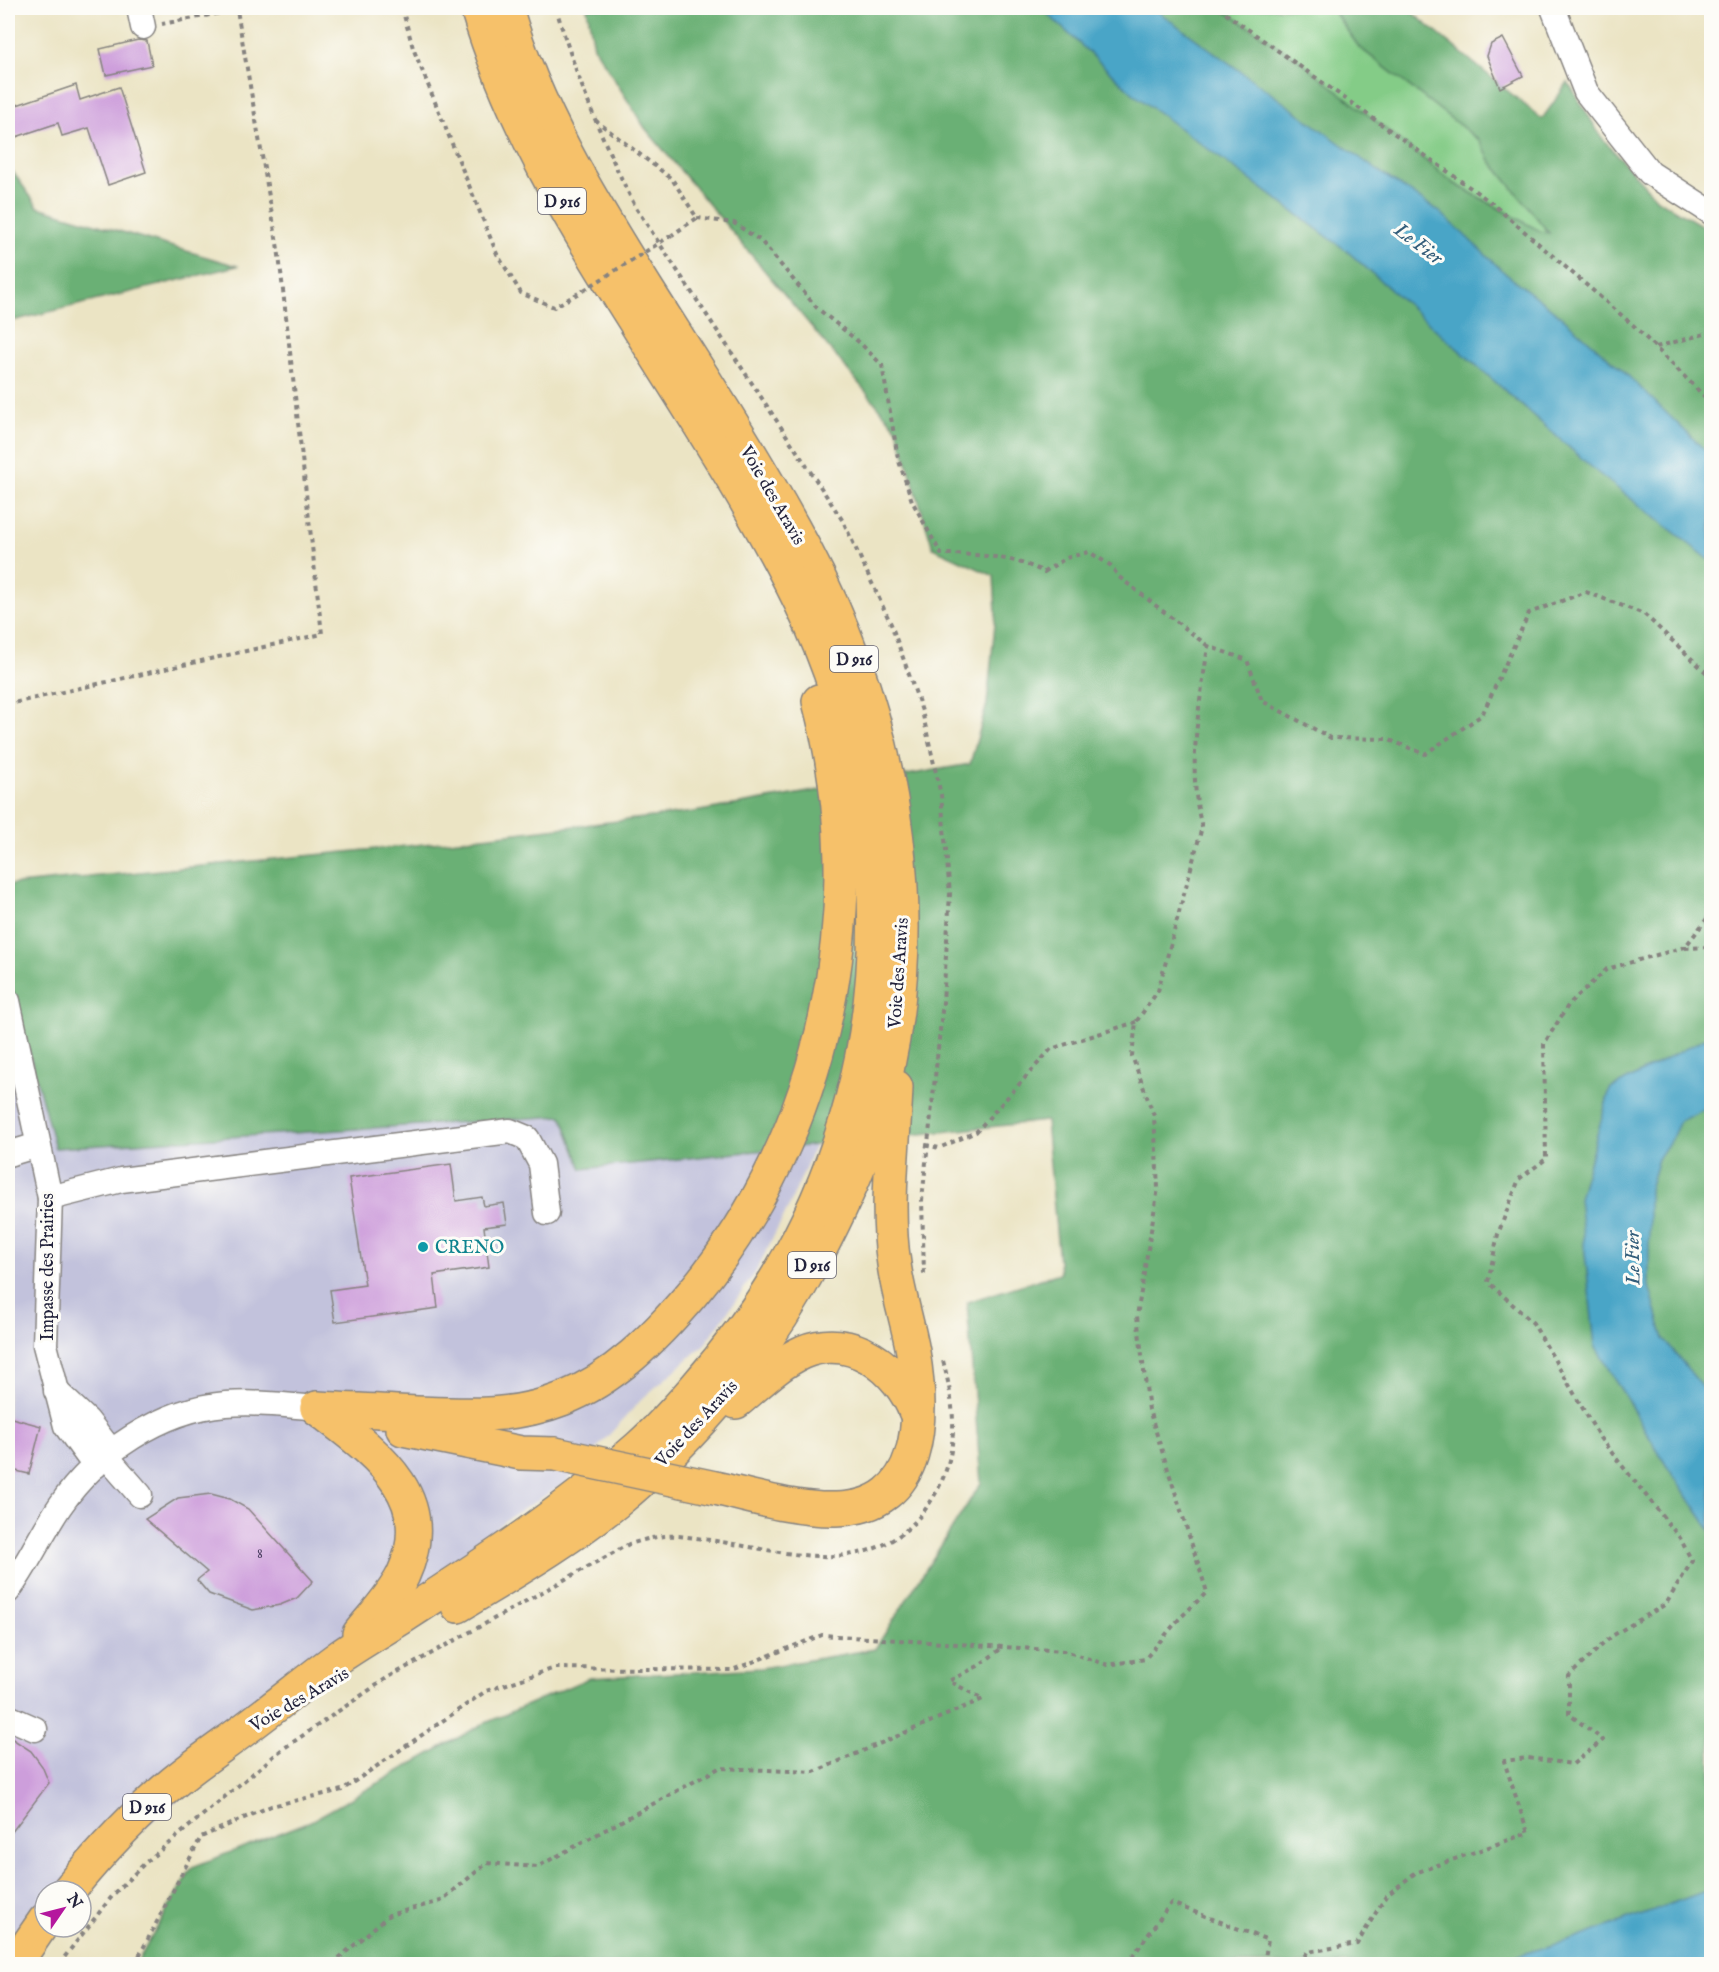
<svg xmlns="http://www.w3.org/2000/svg" width="1719" height="1972" font-family="'IM FELL English',serif">
	<style>
		.industrial { fill: #c2c2dc }
		.green { fill: #84cc87; stroke: #537761; stroke-width: 1.5 }
		.forest { fill: #6bb074; stroke: #466958; stroke-width: 1.5 }
		.water { fill: #48a5c7; stroke: #356481; stroke-width: 1.5 }
		.building { fill: #cd9edb }
		.lines { fill: none; stroke-linecap: round; stroke-linejoin: round }
		.minor-casing { stroke: #868380; stroke-width: 27 }
		.highway-casing { stroke: #868380; stroke-width: 36 }
		.path { stroke: #868380; stroke-width: 4; stroke-dasharray: 4.5 4.5; stroke-linecap: butt }
		.minor { stroke: #fff; stroke-width: 24 }
		.highway { stroke: #f6c16b; stroke-width: 33 }
		.highway-bridge-casing { stroke: #868380; stroke-width: 36; stroke-linecap: butt }
		.path-bridge { stroke: #868380; stroke-width: 4; stroke-dasharray: 4.5 4.5; stroke-linecap: butt }
		.highway-bridge { stroke: #f6c16b; stroke-width: 33 }
		.culture-dot { fill: #0f9aa8; stroke: #fdfcf7; stroke-width: 2 }
		.labels { text-anchor: middle; stroke-width: 6; stroke-linejoin: round; paint-order: stroke }
		.number-label { font-size: 15px; fill: #4d4163 }
		.shield { fill: #fdfcf7; stroke: #646373; stroke-width: 1.5 }
		.shield-label { font-size: 16px; font-weight: bold; fill: #22223b }
		.street-label { font-size: 18px; fill: #22223b; stroke: #fdfcf7 }
		.culture-label { font-size: 18px; fill: #0d838f; stroke: #fdfcf7; text-anchor: start }
		.water-label { font-size: 20px; font-style: italic; fill: #335d7a; stroke: #fdfcf7 }
	</style>
	<rect width="100%" height="100%" fill="#fdfcf7"/>
	<filter id="ink" filterUnits="userSpaceOnUse"><feTurbulence type="fractalNoise" baseFrequency=".0167" numOctaves="2"/><feDisplacementMap in="SourceGraphic" scale="12" xChannelSelector="R" yChannelSelector="G"/><feConvolveMatrix kernelMatrix="1 2 1 2 8 2 1 2 1" color-interpolation-filters="sRGB"/></filter>
	<filter id="wash" filterUnits="userSpaceOnUse"><feTurbulence type="fractalNoise" baseFrequency=".008" numOctaves="4" result="noise"/><feDisplacementMap in="SourceGraphic" scale="24" xChannelSelector="R" yChannelSelector="G"/><feGaussianBlur stdDeviation="1.35" result="paint"/><feColorMatrix in="noise" values="0 0 0 0 0 0 0 0 0 0 0 0 0 0 0 0 0 1.4 0 .05"/><feComposite in="paint" operator="in"/></filter>
	<g filter="url(#wash)">
		<rect width="100%" height="100%" fill="#ebe4c4"/>
		<path class="industrial" d="M 8,974 L 56,1148 L 562,1116 L 583,1169 L 815,1145 L 790,1204 L 755,1273 L 705,1344 L 642,1399 L 564,1484 L 504,1521 L 380,1631 L 68,1891 L 45,1891 L 45,1924 L 8,1964 Z"/>
		<path class="green" d="M 1214,8 L 1331,8 L 1359,47 L 1480,141 L 1490,160 L 1550,233 L 1540,232 L 1455,184 Z"/>
		<g class="forest">
			<path d="M 587,8 L 1220,8 L 1295,57 L 1455,184 L 1540,231 L 1549,233 L 1490,160 L 1480,141 L 1359,47 L 1332,8 L 1409,8 L 1414,14 L 1542,119 L 1568,82 L 1602,138 L 1657,199 L 1711,231 L 1711,1964 L 136,1964 L 192,1867 L 311,1821 L 481,1725 L 589,1678 L 761,1668 L 875,1649 L 981,1483 L 967,1302 L 1060,1273 L 1046,1121 L 582,1169 L 562,1116 L 55,1148 L 8,974 L 8,885 L 407,846 L 694,812 L 970,764 L 987,704 L 996,613 L 994,576 L 933,548 L 897,429 L 645,128 L 594,47 Z"/>
			<path d="M 8,165 L 38,207 L 237,266 L 8,322 Z"/>
		</g>
		<g class="water">
			<path d="M 1041,8 L 1153,8 L 1381,173 L 1440,212 L 1506,274 L 1562,317 L 1621,369 L 1711,456 L 1711,561 L 1598,473 L 1347,251 L 1136,96 Z"/>
			<path d="M 1711,1035 L 1711,1106 L 1680,1121 L 1672,1138 L 1658,1159 L 1649,1189 L 1649,1286 L 1664,1339 L 1711,1398 L 1711,1531 L 1666,1465 L 1595,1346 L 1579,1198 L 1610,1089 Z"/>
			<path d="M 1711,1889 L 1711,1964 L 1487,1964 L 1571,1940 Z"/>
		</g>
		<g id="blocks">
			<g class="building">
				<path d="M 1503,38 L 1523,76 L 1500,88 L 1487,56 L 1491,44 Z"/>
				<path d="M 138,40 L 147,41 L 152,65 L 106,75 L 100,49 Z"/>
				<path d="M 76,85 L 80,100 L 119,87 L 146,172 L 108,185 L 89,128 L 62,136 L 58,123 L 16,137 L 8,108 Z"/>
				<path d="M 451,1164 L 456,1201 L 482,1197 L 484,1206 L 504,1203 L 507,1224 L 484,1227 L 489,1267 L 434,1275 L 438,1308 L 335,1322 L 330,1290 L 365,1285 L 349,1178 Z"/>
				<path d="M 8,1417 L 41,1426 L 29,1474 L 8,1469 Z"/>
				<path d="M 211,1494 L 230,1499 L 248,1509 L 313,1581 L 297,1598 L 280,1605 L 253,1610 L 209,1594 L 197,1580 L 207,1572 L 145,1519 L 178,1498 Z"/>
				<path d="M 8,1736 L 31,1751 L 42,1766 L 49,1783 L 8,1837 Z"/>
			</g>
		</g>
	</g>
	<g filter="url(#ink)">
		<use href="#blocks" fill-opacity="0" stroke="#868380" stroke-width="1.5"/>
		<g class="lines">
			<g class="minor-casing">
				<g id="minor">
					<path d="M 139,8 L 143,27"/>
					<path d="M 1553,8 L 1586,92 L 1650,173 L 1712,213"/>
					<path d="M 8,1001 L 50,1198 L 45,1345 L 66,1426 L 95,1466"/>
					<path d="M 8,1154 L 38,1145"/>
					<path d="M 50,1198 L 121,1180 L 510,1131 L 527,1138 L 541,1164 L 547,1213"/>
					<path d="M 56,1391 L 87,1420 L 112,1452"/>
					<path d="M 106,1456 L 140,1495"/>
					<path d="M 8,1591 C 28,1564 41,1534 60,1506 C 96,1453 162,1409 226,1404 C 257,1402 287,1405 317,1408"/>
					<path d="M 8,1717 L 35,1729"/>
				</g>
			</g>
			<g class="highway-casing">
				<g id="highway">
					<path d="M 736,1402 C 757,1385 778,1363 803,1352 C 852,1332 899,1368 916,1413"/>
					<path d="M 317,1408 C 350,1410 384,1411 417,1413 C 467,1415 514,1418 562,1399 C 614,1379 655,1337 691,1295 C 827,1134 873,904 819,701"/>
					<path d="M 317,1408 C 371,1450 440,1494 403,1575 C 392,1597 374,1615 359,1634"/>
					<path d="M 403,1429 L 521,1453 L 555,1454"/>
					<path d="M 715,1488 C 754,1497 795,1510 836,1509 C 924,1508 924,1417 913,1352 C 908,1323 898,1294 894,1264 C 885,1206 894,1145 896,1087"/>
					<path d="M 458,1606 C 512,1573 566,1542 615,1503 C 697,1436 767,1351 816,1257 C 836,1219 855,1180 869,1138 C 933,940 900,729 804,548 C 757,460 702,376 648,291 C 592,202 535,110 506,8"/>
					<path d="M 68,1891 C 100,1852 135,1814 174,1782 C 198,1762 224,1745 249,1726 C 280,1703 310,1678 342,1655 C 361,1642 382,1630 401,1618 C 483,1565 566,1511 639,1447 C 659,1429 677,1409 695,1388 C 770,1302 821,1214 851,1103 C 898,928 873,742 790,581 C 744,491 687,406 634,320 C 571,221 511,121 477,8"/>
					<path d="M 15,1964 L 45,1920"/>
				</g>
			</g>
			<g class="path">
				<path d="M 402,8 L 413,48 L 497,254 L 521,293 L 554,307 L 584,290"/>
				<path d="M 556,8 C 576,77 603,143 636,208 L 843,521 L 891,624 L 922,711 L 941,795 L 950,894 L 943,1002 L 922,1200 L 924,1274"/>
				<path d="M 1218,8 L 1489,201 L 1634,326 L 1712,404"/>
				<path d="M 595,120 L 672,179 L 697,218 L 672,235"/>
				<path d="M 697,218 L 734,223 L 761,241 L 817,308 L 860,343 L 882,365 L 898,458 L 912,501 L 941,554 C 977,554 1013,556 1044,572 L 1066,558 L 1089,552 L 1110,565 L 1119,577 L 1208,646"/>
				<path d="M 1656,347 L 1712,332"/>
				<path d="M 8,707 L 13,703 L 322,634 L 279,255 L 237,10 L 162,24"/>
				<path d="M 1685,948 L 1712,947"/>
				<path d="M 925,1145 L 939,1148 L 976,1132 L 1051,1049 L 1136,1022"/>
				<path d="M 59,1964 L 113,1895 L 145,1863 L 280,1751 L 387,1678 L 629,1544 C 641,1541 652,1537 665,1536 C 679,1535 695,1538 710,1540 C 789,1552 878,1584 931,1501 C 961,1454 956,1409 942,1357"/>
				<path d="M 135,1964 L 201,1837 L 271,1806 L 342,1790 L 486,1691 L 555,1668 L 732,1670 L 822,1635 L 1065,1651 L 1108,1665 L 1145,1659 L 1179,1619 L 1207,1592 L 1149,1410 L 1137,1316 L 1158,1188 L 1154,1116 L 1132,1056 L 1136,1022 L 1158,991 L 1202,827 C 1186,769 1200,704 1208,646 L 1247,660 L 1262,701 L 1331,738 L 1387,739 L 1425,754 L 1482,715 L 1529,613 L 1586,592 L 1644,614 L 1712,678"/>
				<path d="M 332,1964 L 389,1915 L 441,1901 L 487,1863 L 537,1867 L 719,1768 L 814,1772 L 983,1699 L 949,1681 L 978,1666 L 1002,1648"/>
				<path d="M 1127,1964 L 1171,1903 L 1268,1940 L 1264,1964"/>
				<path d="M 1300,1964 L 1307,1952 L 1357,1944 L 1386,1896 L 1415,1873 L 1528,1833 L 1504,1761 L 1528,1758 L 1573,1764 L 1603,1740 L 1569,1714 L 1569,1676 L 1612,1636 L 1666,1604 L 1692,1561 L 1680,1538 L 1600,1438 L 1533,1323 L 1488,1282 L 1498,1234 L 1519,1179 L 1546,1159 L 1544,1044 L 1569,1004 L 1607,969 L 1685,947 L 1712,912"/>
			</g>
			<use href="#minor" class="minor"/>
			<use href="#highway" class="highway"/>
			<g class="highway-bridge-casing">
				<path id="highway-bridge" d="M 555,1454 L 715,1488"/>
			</g>
			<path class="path-bridge" d="M 584,290 L 672,235"/>
			<use href="#highway-bridge" class="highway-bridge"/>
		</g>
	</g>
	<circle class="culture-dot" cx="423" cy="1247" r="6"/>
	<g class="labels">
		<g class="number-label">
			<text x="260" y="1558">8</text>
		</g>
		<g class="shield">
			<rect x="538" y="188" width="48" height="26" rx="4.5"/>
			<rect x="830" y="646" width="48" height="26" rx="4.5"/>
			<rect x="788" y="1252" width="48" height="26" rx="4.5"/>
			<rect x="123" y="1794" width="48" height="26" rx="4.5"/>
		</g>
		<g class="shield-label">
			<text x="562" y="207">D 916</text>
			<text x="854" y="665">D 916</text>
			<text x="812" y="1271">D 916</text>
			<text x="147" y="1813">D 916</text>
		</g>
		<g class="street-label">
			<text transform="translate(773 495) rotate(60)" y="6">Voie des Aravis</text>
			<text transform="translate(898 973) rotate(-86)" y="6">Voie des Aravis</text>
			<text transform="translate(47 1267) rotate(-90)" y="6">Impasse des Prairies</text>
			<text transform="translate(696 1423) rotate(-47)" y="6">Voie des Aravis</text>
			<text transform="translate(299 1699) rotate(-30)" y="6">Voie des Aravis</text>
		</g>
		<g class="culture-label">
			<text x="435" y="1253">CRENO</text>
		</g>
		<g class="water-label">
			<text transform="translate(1419 243) rotate(37)" y="7">Le Fier</text>
			<text transform="translate(1632 1258) rotate(-91)" y="7">Le Fier</text>
		</g>
	</g>
	<rect width="1719" height="1972" fill="none" stroke="#fdfcf7" stroke-width="30"/>
	<g transform="translate(63 1909) rotate(55)"><circle r="28" fill="#fdfcf7" stroke="#a5a5ac" stroke-width="1.5"/>
	<path d="M0-4.5L10 22L0 15L-10 22Z" fill="#b5179e"/>
	<text y="-9" font-size="16" font-weight="bold" text-anchor="middle" fill="#22223b">N</text>
	</g>
</svg>
